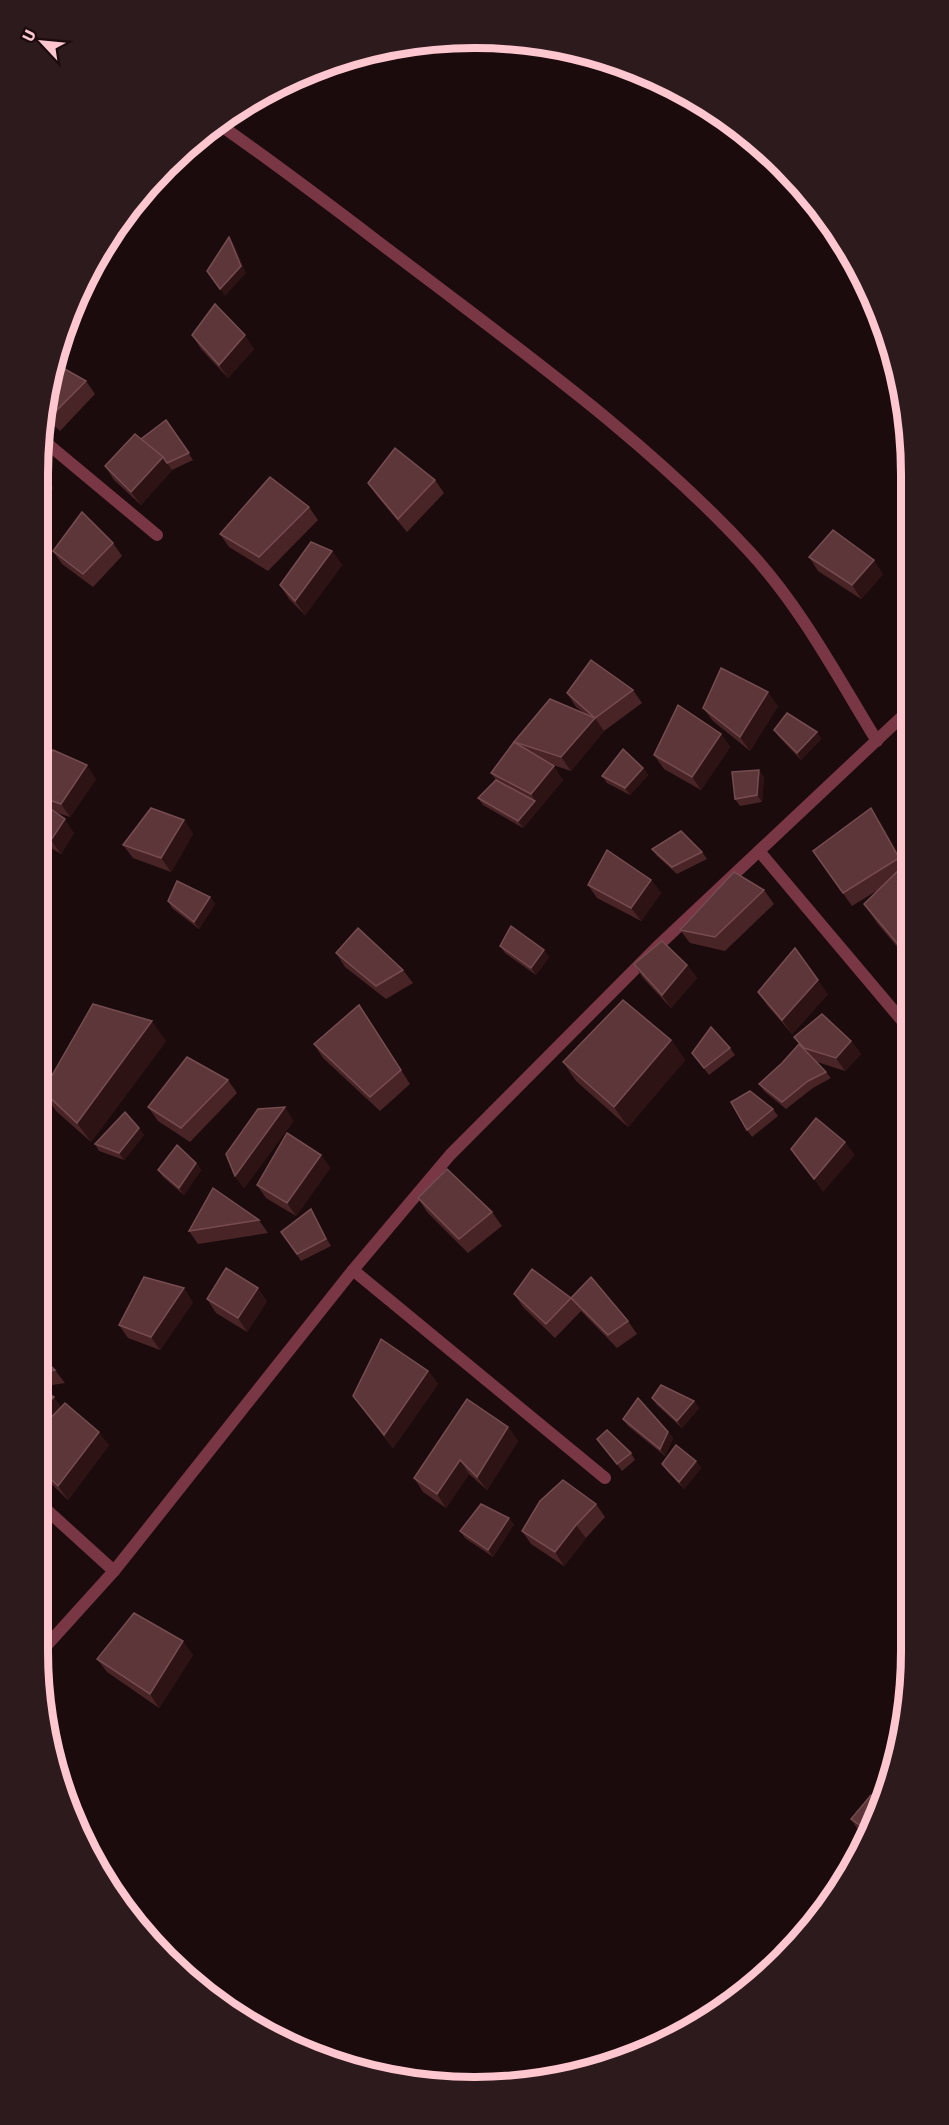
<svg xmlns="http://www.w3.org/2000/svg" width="949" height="2125" font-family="'Fira Sans',sans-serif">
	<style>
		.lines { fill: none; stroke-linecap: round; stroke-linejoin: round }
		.minor { stroke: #793745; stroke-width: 12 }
		.tertiary { stroke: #793745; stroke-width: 12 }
		.wall { fill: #492427 }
		.shaded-wall { fill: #2e1314 }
		.building { fill: #5c3639; stroke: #764c50; stroke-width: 1.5 }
		.rim { fill: none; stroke: #fec6ce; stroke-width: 8 }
	</style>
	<rect width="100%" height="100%" fill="#1b0b0c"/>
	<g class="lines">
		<g class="minor">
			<path d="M 217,123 C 291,174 362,230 434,284 C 543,367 656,450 749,551 C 801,607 837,676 877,741"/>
			<path d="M 43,440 L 157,535"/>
			<path d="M 759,851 L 910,1030"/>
			<path d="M 353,1270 L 605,1478"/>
			<path d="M 38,1502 L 114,1571"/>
		</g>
		<path class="tertiary" d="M 38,1655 L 114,1571 L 353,1270 L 450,1155 L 660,944 L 909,710"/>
	</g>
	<g class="wall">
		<path d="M 616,61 L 639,73 L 633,78 Z"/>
		<path d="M 192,335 L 254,349 L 228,378 L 201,349 Z"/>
		<path d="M 56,364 L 86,381 L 95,394 L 60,431 L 47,419 Z"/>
		<path d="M 166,420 L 193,460 L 172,470 L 141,505 L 114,480 L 105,466 Z"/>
		<path d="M 435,480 L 444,493 L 407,532 L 377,496 L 368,483 Z"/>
		<path d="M 309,507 L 318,520 L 268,571 L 229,547 L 220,534 Z"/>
		<path d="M 113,543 L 122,556 L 93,587 L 62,564 L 53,551 Z"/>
		<path d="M 332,551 L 342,565 L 305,615 L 289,599 L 280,585 Z"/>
		<path d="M 809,557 L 883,574 L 861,599 L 818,571 Z"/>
		<path d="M 633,690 L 642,703 L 604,731 L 571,771 L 550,764 L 563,780 L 523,828 L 483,805 L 478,798 L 496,780 L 491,773 L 514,742 L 584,713 L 576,707 L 567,693 Z"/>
		<path d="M 778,706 L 750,751 L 713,721 L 703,708 Z"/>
		<path d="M 774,730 L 817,732 L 821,739 L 801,760 L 779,737 Z"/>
		<path d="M 721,734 L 730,747 L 701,790 L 664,769 L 654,755 Z"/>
		<path d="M 643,768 L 648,775 L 630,795 L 607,783 L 602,776 Z"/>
		<path d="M 38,775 L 96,779 L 70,817 L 55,812 L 74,833 L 61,854 L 38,840 Z"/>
		<path d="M 764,777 L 762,802 L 740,806 L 735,799 Z"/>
		<path d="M 184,820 L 193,834 L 171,872 L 133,858 L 123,845 Z"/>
		<path d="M 880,822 L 904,864 L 909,860 L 909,961 L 877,923 L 864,904 L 878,890 L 852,906 L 813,851 Z"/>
		<path d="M 652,849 L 702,852 L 707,859 L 677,874 L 657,856 Z"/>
		<path d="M 651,880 L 661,893 L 641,921 L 597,898 L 588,885 Z"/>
		<path d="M 764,890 L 774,904 L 725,951 L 690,943 L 680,930 Z"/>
		<path d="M 210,897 L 215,904 L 199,929 L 172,908 L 168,901 Z"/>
		<path d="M 500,946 L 544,950 L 549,957 L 536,975 L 505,953 Z"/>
		<path d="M 336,953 L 403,970 L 413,983 L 386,999 L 345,967 Z"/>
		<path d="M 634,964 L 687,965 L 697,978 L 671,1008 L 643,978 Z"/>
		<path d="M 758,992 L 828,994 L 792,1034 L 767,1005 Z"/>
		<path d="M 368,1018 L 410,1084 L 380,1111 L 323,1058 L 314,1044 Z"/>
		<path d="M 794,1037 L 851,1041 L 861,1054 L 845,1071 L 817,1062 L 826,1072 L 831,1078 L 813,1088 L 786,1109 L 764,1091 L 759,1084 L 782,1063 L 799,1044 Z"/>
		<path d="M 671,1040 L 685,1060 L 628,1127 L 576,1081 L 563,1062 Z"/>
		<path d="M 166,1041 L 91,1142 L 56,1111 L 43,1091 Z"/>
		<path d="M 730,1048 L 735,1055 L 709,1075 L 692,1053 Z"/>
		<path d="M 228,1080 L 237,1093 L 190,1142 L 158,1121 L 148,1107 Z"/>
		<path d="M 773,1109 L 778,1116 L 752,1137 L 747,1130 Z"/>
		<path d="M 139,1128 L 144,1135 L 124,1160 L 99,1151 L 95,1144 Z"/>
		<path d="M 321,1155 L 330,1168 L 296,1216 L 266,1198 L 257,1185 Z"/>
		<path d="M 196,1163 L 201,1170 L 184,1195 L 163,1177 L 158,1170 Z"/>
		<path d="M 418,1198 L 492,1212 L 502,1226 L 468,1253 L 427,1212 Z"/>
		<path d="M 311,1209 L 315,1216 L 331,1246 L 301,1261 L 281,1232 Z"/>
		<path d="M 259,1220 L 268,1233 L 198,1244 L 189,1231 Z"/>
		<path d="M 514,1294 L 571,1298 L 628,1321 L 637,1334 L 617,1348 L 581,1311 L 555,1338 L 523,1307 Z"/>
		<path d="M 207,1299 L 267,1301 L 247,1332 L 216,1313 Z"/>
		<path d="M 193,1302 L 160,1350 L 128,1338 L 119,1325 Z"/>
		<path d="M 38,1354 L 55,1370 L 65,1383 L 39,1387 L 61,1407 L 109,1445 L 68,1500 L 38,1471 Z"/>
		<path d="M 428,1371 L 438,1384 L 393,1448 L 353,1396 Z"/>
		<path d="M 652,1398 L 694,1401 L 699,1408 L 682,1428 L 657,1405 Z"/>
		<path d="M 623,1419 L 668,1432 L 673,1438 L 665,1456 L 628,1426 Z"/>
		<path d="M 508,1427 L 518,1441 L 487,1490 L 469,1474 L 446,1508 L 423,1492 L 414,1478 Z"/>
		<path d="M 597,1439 L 631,1453 L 635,1460 L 622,1471 Z"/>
		<path d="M 696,1461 L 701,1468 L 684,1489 L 667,1471 L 662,1464 Z"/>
		<path d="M 596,1504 L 605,1517 L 586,1538 L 564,1566 L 531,1544 L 522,1531 Z"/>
		<path d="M 514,1524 L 493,1557 L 465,1538 L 460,1531 Z"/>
		<path d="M 193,1655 L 159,1708 L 107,1672 L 97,1659 Z"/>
		<path d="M 882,1805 L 867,1838 L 860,1833 L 851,1819 Z"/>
	</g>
	<g class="shaded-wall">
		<path d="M 229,237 L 234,244 L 246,273 L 225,296 L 220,289 Z"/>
		<path d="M 245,335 L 254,349 L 228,378 L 219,365 Z"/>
		<path d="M 163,457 L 172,470 L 141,505 L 131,492 Z"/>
		<path d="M 49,481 L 54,488 L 38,508 L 38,495 Z"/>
		<path d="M 332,551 L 342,565 L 305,615 L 295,601 Z"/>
		<path d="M 874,560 L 883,574 L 861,599 L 852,585 Z"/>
		<path d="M 768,692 L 778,706 L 750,751 L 740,737 Z"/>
		<path d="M 595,718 L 604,731 L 571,771 L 561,757 Z"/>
		<path d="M 817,732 L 821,739 L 801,760 L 797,753 Z"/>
		<path d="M 721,734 L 730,747 L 701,790 L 692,777 Z"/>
		<path d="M 87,765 L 96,779 L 70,817 L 61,804 Z"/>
		<path d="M 554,766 L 563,780 L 523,828 L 518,821 L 535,801 L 531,794 Z"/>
		<path d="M 643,768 L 648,775 L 630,795 L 625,788 Z"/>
		<path d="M 759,770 L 764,777 L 762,802 L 757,795 Z"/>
		<path d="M 871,808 L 880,822 L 908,871 L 899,858 Z"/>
		<path d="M 65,819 L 74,833 L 61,854 L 51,840 Z"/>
		<path d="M 184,820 L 193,834 L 171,872 L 161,858 Z"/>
		<path d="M 651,880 L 661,893 L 641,921 L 631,908 Z"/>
		<path d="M 210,897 L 215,904 L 199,929 L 194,922 Z"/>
		<path d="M 544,950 L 549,957 L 536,975 L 531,968 Z"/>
		<path d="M 687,965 L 697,978 L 671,1008 L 662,995 Z"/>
		<path d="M 818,980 L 828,994 L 792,1034 L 782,1020 Z"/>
		<path d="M 359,1005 L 368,1018 L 410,1084 L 401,1070 Z"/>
		<path d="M 152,1021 L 166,1041 L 91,1142 L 77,1123 Z"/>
		<path d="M 671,1040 L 685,1060 L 628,1127 L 614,1107 Z"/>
		<path d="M 851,1041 L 861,1054 L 845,1071 L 836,1058 Z"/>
		<path d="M 285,1107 L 294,1121 L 244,1189 L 235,1176 Z"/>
		<path d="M 139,1128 L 144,1135 L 124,1160 L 119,1153 Z"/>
		<path d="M 845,1142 L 855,1155 L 823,1192 L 814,1179 Z"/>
		<path d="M 321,1155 L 330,1168 L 296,1216 L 287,1203 Z"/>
		<path d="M 196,1163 L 201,1170 L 184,1195 L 179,1188 Z"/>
		<path d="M 311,1209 L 315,1216 L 331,1246 L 326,1239 Z"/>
		<path d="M 184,1288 L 193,1302 L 160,1350 L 151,1337 Z"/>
		<path d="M 258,1288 L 267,1301 L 247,1332 L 238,1318 Z"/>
		<path d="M 428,1371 L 438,1384 L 393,1448 L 384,1435 Z"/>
		<path d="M 54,1397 L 63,1410 L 38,1438 L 38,1414 Z"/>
		<path d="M 694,1401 L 699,1408 L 682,1428 L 677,1421 Z"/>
		<path d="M 508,1427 L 518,1441 L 487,1490 L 477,1477 Z"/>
		<path d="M 99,1432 L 109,1445 L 68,1500 L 58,1486 Z"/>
		<path d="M 668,1432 L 673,1438 L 665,1456 L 660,1449 Z"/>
		<path d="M 460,1460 L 469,1474 L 446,1508 L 437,1494 Z"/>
		<path d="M 696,1461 L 701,1468 L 684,1489 L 679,1482 Z"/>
		<path d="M 509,1518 L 514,1524 L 493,1557 L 488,1550 Z"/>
		<path d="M 576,1525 L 586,1538 L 564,1566 L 555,1552 Z"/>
		<path d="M 38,1530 L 47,1543 L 38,1554 Z"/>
		<path d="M 183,1641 L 193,1655 L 159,1708 L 150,1694 Z"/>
	</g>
	<g class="building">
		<path d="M 229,237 L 241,266 L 220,289 L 207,271 Z"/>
		<path d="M 215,304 L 245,335 L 219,365 L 192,335 Z"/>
		<path d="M 56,364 L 86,381 L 50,417 L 47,415 Z"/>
		<path d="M 166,420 L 189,453 L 167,463 L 163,457 L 141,439 Z"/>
		<path d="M 135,434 L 163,457 L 131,492 L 105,466 Z"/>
		<path d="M 395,448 L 435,480 L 398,519 L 368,483 Z"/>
		<path d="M 38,474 L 49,481 L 38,495 Z"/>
		<path d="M 270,477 L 309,507 L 259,557 L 220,534 Z"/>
		<path d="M 82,512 L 113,543 L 83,574 L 53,551 Z"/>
		<path d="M 833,530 L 874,560 L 852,585 L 809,557 Z"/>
		<path d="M 311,542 L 332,551 L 295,601 L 280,585 Z"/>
		<path d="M 591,660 L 633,690 L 595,718 L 567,693 Z"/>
		<path d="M 721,668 L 768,692 L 740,737 L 703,708 Z"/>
		<path d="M 550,699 L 595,718 L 561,757 L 514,742 Z"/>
		<path d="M 678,705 L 721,734 L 692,777 L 654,755 Z"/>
		<path d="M 787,713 L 817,732 L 797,753 L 774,730 Z"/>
		<path d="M 514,742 L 554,766 L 531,794 L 491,773 Z"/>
		<path d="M 623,749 L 643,768 L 625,788 L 602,776 Z"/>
		<path d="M 53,750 L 87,765 L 61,804 L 38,796 L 38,775 Z"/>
		<path d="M 759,770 L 757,795 L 735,799 L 732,772 Z"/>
		<path d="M 496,780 L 535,801 L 518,821 L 478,798 Z"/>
		<path d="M 38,800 L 65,819 L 51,840 L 38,832 Z"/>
		<path d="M 151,808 L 184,820 L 161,858 L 123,845 Z"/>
		<path d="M 871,808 L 899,858 L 843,893 L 813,851 Z"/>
		<path d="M 681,831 L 702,852 L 672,867 L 652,849 Z"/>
		<path d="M 607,850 L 651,880 L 631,908 L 588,885 Z"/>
		<path d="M 909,860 L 909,940 L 901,948 L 864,904 Z"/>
		<path d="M 734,872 L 764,890 L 715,937 L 680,930 Z"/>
		<path d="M 177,881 L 210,897 L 194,922 L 168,901 Z"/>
		<path d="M 511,926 L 544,950 L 531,968 L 500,946 Z"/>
		<path d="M 358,928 L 403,970 L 376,986 L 336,953 Z"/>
		<path d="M 662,941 L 687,965 L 662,995 L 634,964 Z"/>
		<path d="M 795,948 L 818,980 L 782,1020 L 758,992 Z"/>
		<path d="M 623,1000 L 671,1040 L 614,1107 L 563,1062 Z"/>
		<path d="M 93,1004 L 152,1021 L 77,1123 L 43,1091 Z"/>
		<path d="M 359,1005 L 401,1070 L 370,1097 L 314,1044 Z"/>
		<path d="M 822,1014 L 851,1041 L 836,1058 L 804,1048 L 794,1037 Z"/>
		<path d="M 711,1027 L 730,1048 L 704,1068 L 692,1053 Z"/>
		<path d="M 799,1044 L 826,1072 L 808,1081 L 782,1102 L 759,1084 L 782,1063 Z"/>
		<path d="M 187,1057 L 228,1080 L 181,1128 L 148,1107 Z"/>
		<path d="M 750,1091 L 773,1109 L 747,1130 L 731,1102 Z"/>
		<path d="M 285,1107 L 235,1176 L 226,1154 L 258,1109 Z"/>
		<path d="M 125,1112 L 139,1128 L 119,1153 L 95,1144 Z"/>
		<path d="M 816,1118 L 845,1142 L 814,1179 L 791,1149 Z"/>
		<path d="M 287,1133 L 321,1155 L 287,1203 L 257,1185 Z"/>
		<path d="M 177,1145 L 196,1163 L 179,1188 L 158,1170 Z"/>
		<path d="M 447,1169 L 492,1212 L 459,1239 L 418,1198 Z"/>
		<path d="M 213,1188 L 259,1220 L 189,1231 Z"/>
		<path d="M 311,1209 L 326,1239 L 297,1254 L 281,1232 Z"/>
		<path d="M 226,1268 L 258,1288 L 238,1318 L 207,1299 Z"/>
		<path d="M 532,1269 L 571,1298 L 546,1324 L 514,1294 Z"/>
		<path d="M 144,1277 L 184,1288 L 151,1337 L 119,1325 Z"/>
		<path d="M 591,1277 L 628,1321 L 608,1335 L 571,1298 Z"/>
		<path d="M 381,1339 L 428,1371 L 384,1435 L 353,1396 Z"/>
		<path d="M 38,1354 L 55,1370 L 38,1373 Z"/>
		<path d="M 661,1385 L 694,1401 L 677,1421 L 652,1398 Z"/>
		<path d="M 38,1387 L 54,1397 L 38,1414 Z"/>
		<path d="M 638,1398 L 668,1432 L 660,1449 L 623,1419 Z"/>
		<path d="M 467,1399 L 508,1427 L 477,1477 L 460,1460 L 437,1494 L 414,1478 Z"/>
		<path d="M 65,1403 L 99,1432 L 58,1486 L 38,1467 L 38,1431 Z"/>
		<path d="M 607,1430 L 631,1453 L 617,1464 L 597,1439 Z"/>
		<path d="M 676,1445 L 696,1461 L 679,1482 L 662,1464 Z"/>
		<path d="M 563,1480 L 596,1504 L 576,1525 L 555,1552 L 522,1531 L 540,1501 Z"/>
		<path d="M 481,1504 L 509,1518 L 488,1550 L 460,1531 Z"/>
		<path d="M 134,1613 L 183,1641 L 150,1694 L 97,1659 Z"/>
		<path d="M 871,1795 L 882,1805 L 870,1832 L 851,1819 Z"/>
		<path d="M 861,1848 L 862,1849 L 853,1869 L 840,1886 L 839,1884 Z"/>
		<path d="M 776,1951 L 782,1956 L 766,1969 Z"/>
	</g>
	<path d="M0 0H949V2125H0ZM474 48H475A426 426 0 0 1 901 474V1651A426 426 0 0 1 475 2077H474A426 426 0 0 1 48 1651V474A426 426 0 0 1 474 48Z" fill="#2d1a1c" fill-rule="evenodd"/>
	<path class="rim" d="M474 48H475A426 426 0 0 1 901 474V1651A426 426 0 0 1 475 2077H474A426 426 0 0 1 48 1651V474A426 426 0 0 1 474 48Z"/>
	<g transform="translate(42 42) rotate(296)" stroke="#1b0b0c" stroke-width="4.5" paint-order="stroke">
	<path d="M0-4.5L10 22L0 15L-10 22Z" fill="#fec6ce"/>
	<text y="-9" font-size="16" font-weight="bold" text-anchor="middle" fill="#fec6ce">U</text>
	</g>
</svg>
